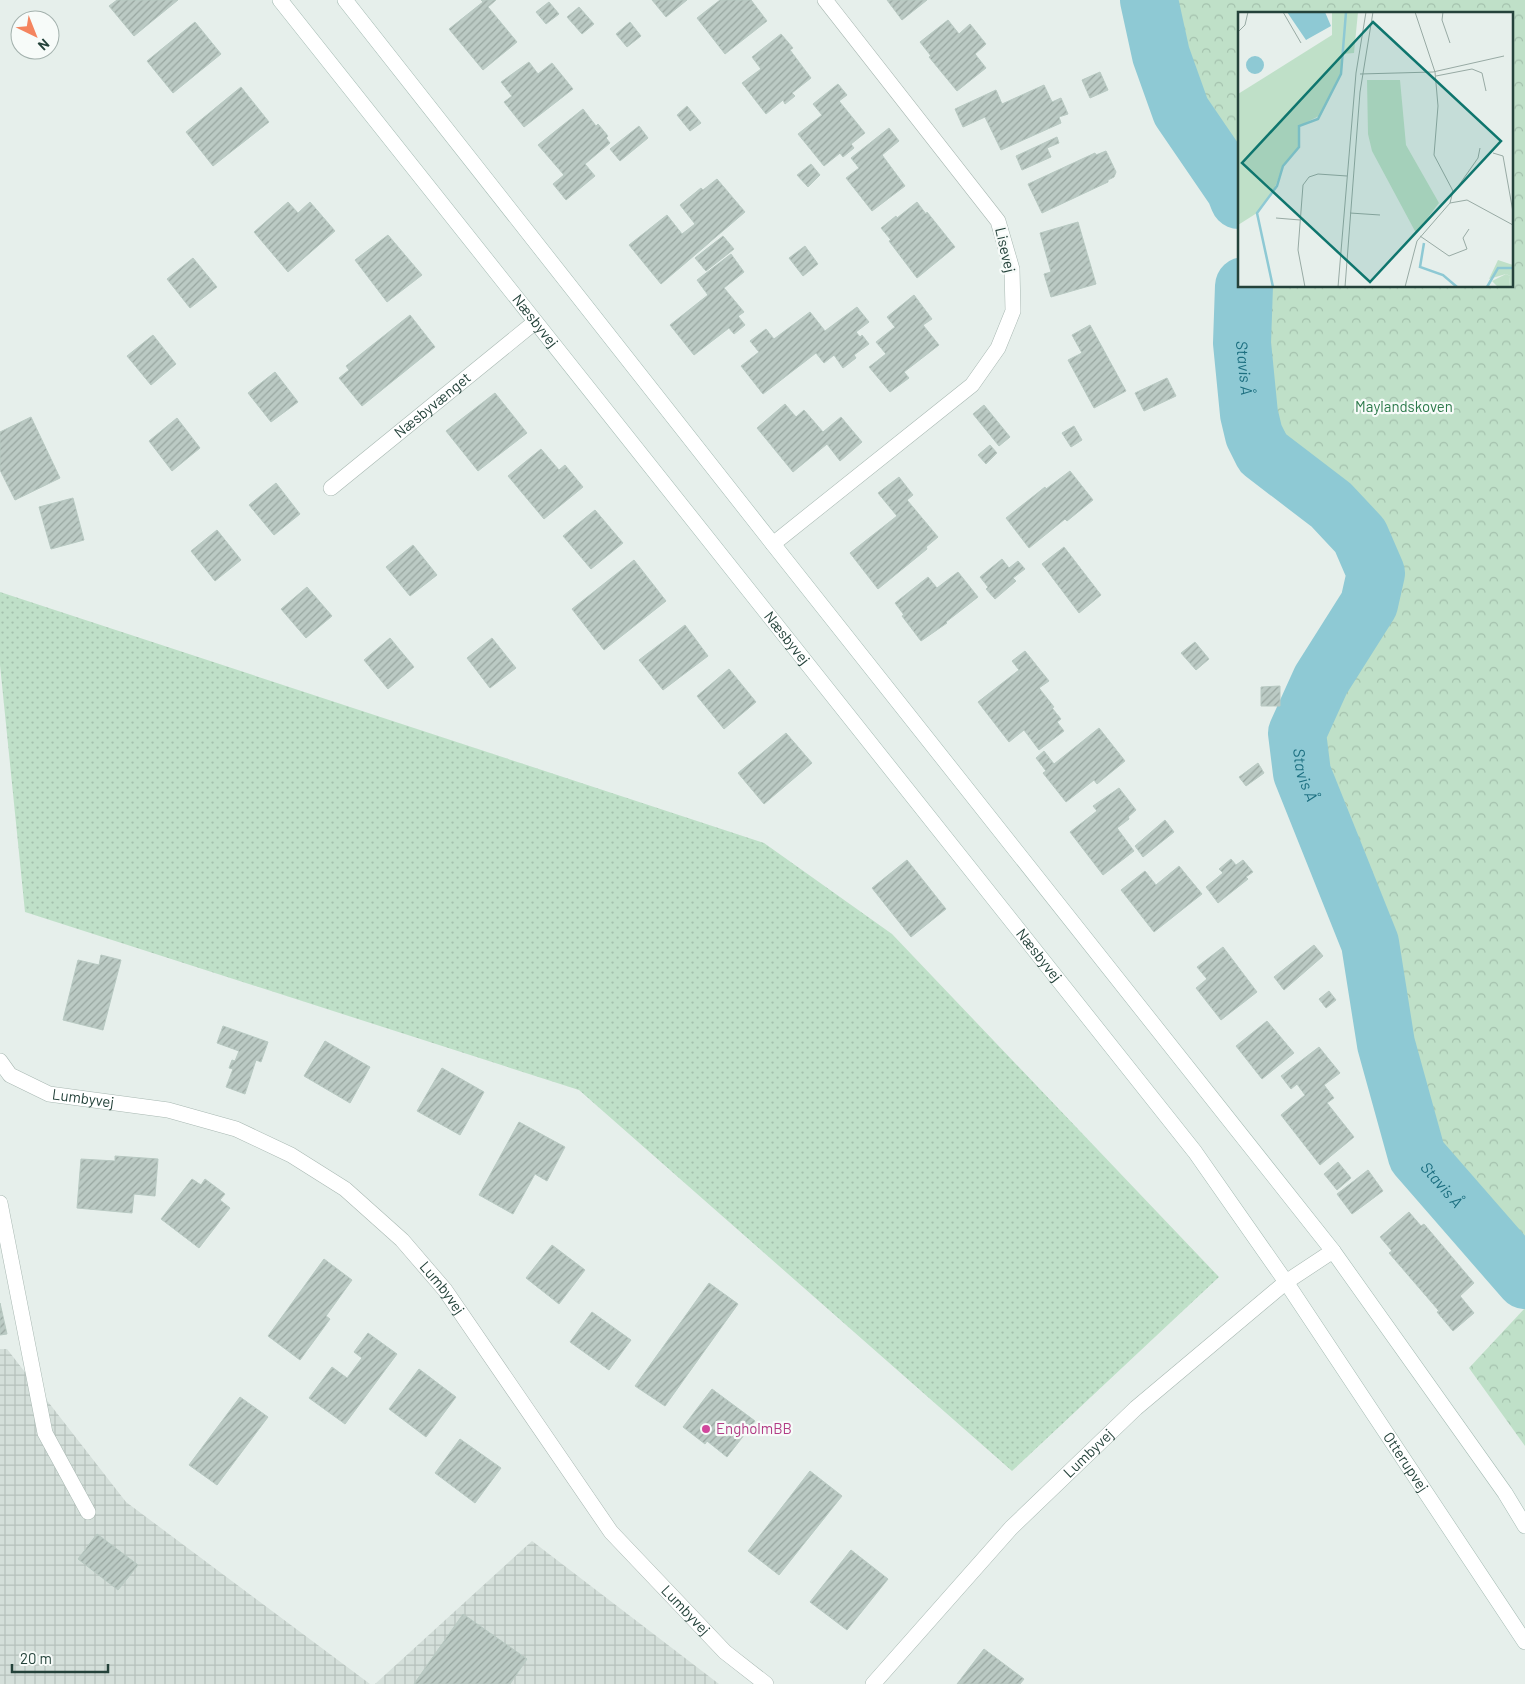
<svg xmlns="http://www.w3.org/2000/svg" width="1525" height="1684" font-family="Barlow,sans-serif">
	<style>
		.industrial { fill: url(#industrial-grid) }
		.grass { fill: url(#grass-dots) }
		.forest { fill: url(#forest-crowns) }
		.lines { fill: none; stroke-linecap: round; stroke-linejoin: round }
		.river { stroke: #8ec9d4; stroke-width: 58 }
		.building { fill: url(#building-hatch); stroke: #b8c9c2 }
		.service-casing { stroke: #a8b8b2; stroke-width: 16 }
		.minor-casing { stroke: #a8b8b2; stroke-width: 16 }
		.secondary-casing { stroke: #a4bbb3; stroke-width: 16 }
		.service { stroke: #fff; stroke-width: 15 }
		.minor { stroke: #fff; stroke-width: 15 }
		.secondary { stroke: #fff; stroke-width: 15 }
		.hotel-dot { fill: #d1479c; stroke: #f7fbf9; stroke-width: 2 }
		.labels { text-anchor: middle; stroke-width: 4.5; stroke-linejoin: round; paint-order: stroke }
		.street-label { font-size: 15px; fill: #24423a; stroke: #f7fbf9 }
		.park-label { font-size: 15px; fill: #2d7a4b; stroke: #f7fbf9 }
		.hotel-label { font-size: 15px; fill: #b23c85; stroke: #f7fbf9; text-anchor: start }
		.water-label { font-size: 16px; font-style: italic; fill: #1c6f80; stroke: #f7fbf9 }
		.inset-river { fill: none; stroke: #8ec9d4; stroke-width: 2.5 }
		.inset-road { fill: none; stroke: #98aaa4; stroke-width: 1 }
		.view { fill: #0f766e; fill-opacity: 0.15; stroke: #0f766e; stroke-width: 2.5 }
		.inset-edge { fill: none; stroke: #24423a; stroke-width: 2.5 }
	</style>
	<defs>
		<pattern id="industrial-grid" width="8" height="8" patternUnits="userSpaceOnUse" patternTransform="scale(1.25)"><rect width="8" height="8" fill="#d4dfda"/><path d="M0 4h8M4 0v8" fill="none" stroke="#b6c1bc"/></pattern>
		<pattern id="grass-dots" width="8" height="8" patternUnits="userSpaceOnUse" patternTransform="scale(1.25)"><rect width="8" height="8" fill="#bfe0c8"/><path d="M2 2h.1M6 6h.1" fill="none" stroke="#a4c1ad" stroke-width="1.8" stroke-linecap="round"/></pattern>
		<pattern id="forest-crowns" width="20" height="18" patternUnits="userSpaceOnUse" patternTransform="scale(1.25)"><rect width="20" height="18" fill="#bfe0c8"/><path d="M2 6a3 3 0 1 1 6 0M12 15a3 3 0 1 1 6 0" fill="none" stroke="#a4c1ad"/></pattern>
		<pattern id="building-hatch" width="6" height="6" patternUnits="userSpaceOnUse" patternTransform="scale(1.25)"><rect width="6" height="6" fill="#bbcac4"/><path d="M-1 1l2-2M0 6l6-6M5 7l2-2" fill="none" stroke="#98a6a0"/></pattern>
	</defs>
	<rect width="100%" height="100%" fill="#e6efeb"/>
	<g class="industrial">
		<path d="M 0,1349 L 7,1349 L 126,1502 L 370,1684 L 0,1684 Z"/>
		<path d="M 532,1541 L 719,1684 L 375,1684 Z"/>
	</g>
	<path class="grass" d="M 0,592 L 764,843 L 892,934 L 1219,1277 L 1012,1471 L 579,1090 L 25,912 L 0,665 Z"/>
	<g class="forest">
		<path d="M 1149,0 L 1525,0 L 1525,1280 L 1417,1156 L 1386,1044 L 1370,943 L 1302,773 L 1297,733 L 1321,680 L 1369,604 L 1376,573 L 1360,535 L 1331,505 L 1263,453 L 1254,435 L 1249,414 L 1242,343 L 1244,286 L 1511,286 L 1511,14 L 1239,14 L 1239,200 L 1235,190 L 1181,111 L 1161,55 Z"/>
		<path d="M 1525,1308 L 1525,1446 L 1469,1368 Z"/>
	</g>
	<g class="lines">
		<g class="river">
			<path d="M 1149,0 L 1161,55 L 1181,111 L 1235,190 L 1239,200"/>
			<path id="s1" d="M 1244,286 L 1242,343 L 1249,414 L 1254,435 L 1263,453 L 1331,505 L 1360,536 L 1376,573 L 1369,604 L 1321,680 L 1297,733 L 1302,773 L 1370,943 L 1386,1044 L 1417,1156 L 1525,1280"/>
		</g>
	</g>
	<g class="building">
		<path d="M 117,0 L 178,0 L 134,36 L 109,6 Z"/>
		<path d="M 481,0 L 496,0 L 488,7 L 517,42 L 483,70 L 449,29 L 483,2 Z"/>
		<path d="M 652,0 L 687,0 L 666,17 Z"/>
		<path d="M 720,0 L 751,0 L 767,21 L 725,54 L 697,18 Z"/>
		<path d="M 887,0 L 927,0 L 902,20 Z"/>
		<path d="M 549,2 L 559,14 L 546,24 L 536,12 Z"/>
		<path d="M 579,7 L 594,24 L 582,34 L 567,17 Z"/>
		<path d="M 948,20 L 959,34 L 970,24 L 986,44 L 975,54 L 986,68 L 957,91 L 929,57 L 931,56 L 920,42 Z"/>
		<path d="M 195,22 L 221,54 L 173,93 L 147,61 Z"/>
		<path d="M 630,22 L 641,36 L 627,47 L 616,34 Z"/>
		<path d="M 781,34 L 793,48 L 790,50 L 811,78 L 792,93 L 795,96 L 785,104 L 783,100 L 766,114 L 742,83 L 761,69 L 752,57 Z"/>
		<path d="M 529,62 L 538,74 L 552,63 L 573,89 L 524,127 L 504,102 L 512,96 L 501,82 Z"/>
		<path d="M 1100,72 L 1108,90 L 1090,98 L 1082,80 Z"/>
		<path d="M 838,84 L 847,95 L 839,101 L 865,133 L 851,144 L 854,148 L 843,157 L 840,153 L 824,166 L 798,134 L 822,115 L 813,104 Z"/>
		<path d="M 1044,85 L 1052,102 L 1061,98 L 1068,114 L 1059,117 L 1061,123 L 1001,150 L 985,117 L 963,127 L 955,109 L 996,90 L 1002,104 Z"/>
		<path d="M 241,87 L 269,122 L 213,166 L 186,132 Z"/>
		<path d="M 687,106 L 701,123 L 690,131 L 677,115 Z"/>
		<path d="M 583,109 L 596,126 L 598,124 L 608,136 L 606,138 L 610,143 L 585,164 L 595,176 L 566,200 L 553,184 L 564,175 L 538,145 Z"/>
		<path d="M 639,126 L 648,138 L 620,161 L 610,149 Z"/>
		<path d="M 889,128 L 899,141 L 882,155 L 905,186 L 872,211 L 846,178 L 859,168 L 851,158 Z"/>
		<path d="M 1057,137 L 1059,143 L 1047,148 L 1051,157 L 1022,170 L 1016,156 Z"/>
		<path d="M 1106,151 L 1116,172 L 1114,177 L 1108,180 L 1108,182 L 1042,213 L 1028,184 L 1095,153 L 1096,155 Z"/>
		<path d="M 811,164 L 820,175 L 808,187 L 797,175 Z"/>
		<path d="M 717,179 L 745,212 L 661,284 L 629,245 L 667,215 L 682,234 L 695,224 L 680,205 L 701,188 L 703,190 Z"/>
		<path d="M 288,202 L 298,213 L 310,202 L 335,231 L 288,272 L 254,232 Z"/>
		<path d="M 917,202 L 926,214 L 927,212 L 955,247 L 917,278 L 889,241 L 891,240 L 881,228 L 896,216 L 897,218 Z"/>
		<path d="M 1078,222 L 1096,284 L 1051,297 L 1044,274 L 1051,272 L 1040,233 Z"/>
		<path d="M 388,235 L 422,275 L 387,302 L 355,260 Z"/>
		<path d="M 723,236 L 734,249 L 706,271 L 695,258 Z"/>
		<path d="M 805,246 L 818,264 L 803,276 L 789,258 Z"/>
		<path d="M 731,254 L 744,272 L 724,288 L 744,312 L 738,316 L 745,325 L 734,334 L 729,328 L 694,355 L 670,325 L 708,295 L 697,280 Z"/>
		<path d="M 193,258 L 217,287 L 190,308 L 167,279 Z"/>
		<path d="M 914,295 L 932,319 L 923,325 L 939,345 L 904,372 L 909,378 L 890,392 L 869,367 L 886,354 L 876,342 L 895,327 L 887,317 Z"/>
		<path d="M 857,307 L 869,322 L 856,332 L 860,337 L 862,335 L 869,344 L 854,355 L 856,358 L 843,368 L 834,355 L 824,363 L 816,353 L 763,394 L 741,366 L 759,352 L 750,341 L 766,329 L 774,339 L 810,312 L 825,331 Z"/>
		<path d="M 410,315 L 435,347 L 362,406 L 339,378 L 349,370 L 346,366 Z"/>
		<path d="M 1090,325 L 1126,391 L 1094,408 L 1068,360 L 1082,353 L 1072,335 Z"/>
		<path d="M 153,335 L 176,364 L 151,385 L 127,356 Z"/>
		<path d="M 275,372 L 298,402 L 271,422 L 248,393 Z"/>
		<path d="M 1167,378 L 1176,396 L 1144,411 L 1135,393 Z"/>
		<path d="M 495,393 L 527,433 L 478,471 L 446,431 Z"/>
		<path d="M 785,404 L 796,417 L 804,410 L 823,432 L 841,417 L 862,442 L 840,461 L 827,444 L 793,472 L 757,428 Z"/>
		<path d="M 984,405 L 1010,437 L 999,446 L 973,414 Z"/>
		<path d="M 31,417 L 60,478 L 15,500 L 0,470 L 0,432 Z"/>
		<path d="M 177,418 L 200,448 L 172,471 L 149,441 Z"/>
		<path d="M 1074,426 L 1082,440 L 1071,447 L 1062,433 Z"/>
		<path d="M 990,445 L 997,453 L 986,464 L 978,455 Z"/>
		<path d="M 541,449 L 559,470 L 565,465 L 583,487 L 544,519 L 508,476 Z"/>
		<path d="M 1070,471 L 1093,500 L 1067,521 L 1065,519 L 1029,548 L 1006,518 L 1045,487 L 1046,489 Z"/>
		<path d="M 899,477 L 913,495 L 907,500 L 938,537 L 926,547 L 927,549 L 878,589 L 850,553 L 897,516 L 878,493 Z"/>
		<path d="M 276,483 L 300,514 L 274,535 L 249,505 Z"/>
		<path d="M 73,498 L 84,540 L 51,549 L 39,507 Z"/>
		<path d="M 595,510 L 623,543 L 591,569 L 563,536 Z"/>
		<path d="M 217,530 L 241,560 L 215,581 L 191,551 Z"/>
		<path d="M 413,545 L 437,575 L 410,596 L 386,567 Z"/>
		<path d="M 1064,547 L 1101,595 L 1079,613 L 1042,564 Z"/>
		<path d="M 1002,559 L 1009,568 L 1018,561 L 1025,569 L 1013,578 L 1016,581 L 995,599 L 986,589 L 988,587 L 980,577 Z"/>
		<path d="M 634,560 L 666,601 L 604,650 L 572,609 Z"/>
		<path d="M 958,572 L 978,597 L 946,622 L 947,623 L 921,641 L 902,616 L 904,615 L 895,603 L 928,577 L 937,588 Z"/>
		<path d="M 307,587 L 332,616 L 306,638 L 281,609 Z"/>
		<path d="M 685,625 L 708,656 L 663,690 L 639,660 Z"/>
		<path d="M 390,638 L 414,667 L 388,689 L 364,660 Z"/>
		<path d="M 492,638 L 516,668 L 490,688 L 467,658 Z"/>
		<path d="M 1195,642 L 1209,659 L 1196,670 L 1181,653 Z"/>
		<path d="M 1025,651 L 1049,681 L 1039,688 L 1054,707 L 1052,708 L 1061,719 L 1057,722 L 1064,731 L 1039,750 L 1024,730 L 1009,742 L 978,702 L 1019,670 L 1012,661 Z"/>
		<path d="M 729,669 L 756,702 L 724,729 L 697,696 Z"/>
		<path d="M 1280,686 L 1280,706 L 1261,706 L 1261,687 Z"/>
		<path d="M 1099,728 L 1125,761 L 1097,784 L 1094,780 L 1066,802 L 1043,773 L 1046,771 L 1036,758 L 1044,751 L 1054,764 Z"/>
		<path d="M 786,733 L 812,763 L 764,804 L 738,773 Z"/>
		<path d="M 1258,763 L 1264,773 L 1246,786 L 1239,777 Z"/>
		<path d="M 1119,788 L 1136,810 L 1128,817 L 1129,819 L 1117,828 L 1134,851 L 1103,875 L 1070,832 L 1097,811 L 1093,806 Z"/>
		<path d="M 1165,820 L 1174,832 L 1143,857 L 1135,846 Z"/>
		<path d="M 1231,859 L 1236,865 L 1243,860 L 1253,872 L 1246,877 L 1248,879 L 1218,903 L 1206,887 L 1223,873 L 1219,869 Z"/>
		<path d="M 907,860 L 946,909 L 911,937 L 872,888 Z"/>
		<path d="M 1179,866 L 1202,894 L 1154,932 L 1121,890 L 1145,871 L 1156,885 Z"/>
		<path d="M 1314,945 L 1323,956 L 1284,990 L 1274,977 Z"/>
		<path d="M 1223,947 L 1257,992 L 1221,1020 L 1196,988 L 1207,979 L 1197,967 Z"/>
		<path d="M 101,955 L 121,960 L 103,1030 L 63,1020 L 78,960 L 99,965 Z"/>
		<path d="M 1329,991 L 1336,1000 L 1326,1008 L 1319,999 Z"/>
		<path d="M 1267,1021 L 1294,1053 L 1262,1079 L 1236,1046 Z"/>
		<path d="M 223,1026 L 268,1042 L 261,1062 L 256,1060 L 245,1094 L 226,1087 L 233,1069 L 229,1068 L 232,1060 L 235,1061 L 239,1051 L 217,1043 Z"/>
		<path d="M 325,1041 L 370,1067 L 350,1103 L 304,1076 Z"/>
		<path d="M 1319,1047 L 1340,1073 L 1324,1085 L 1334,1098 L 1327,1103 L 1354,1137 L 1320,1165 L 1281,1115 L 1305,1095 L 1297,1084 L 1291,1089 L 1281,1076 Z"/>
		<path d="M 442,1068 L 484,1092 L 460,1135 L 417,1111 Z"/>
		<path d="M 519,1122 L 565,1147 L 547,1181 L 535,1174 L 513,1214 L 479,1195 Z"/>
		<path d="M 115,1156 L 158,1159 L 155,1196 L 134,1194 L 132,1213 L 77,1208 L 81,1159 L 115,1161 Z"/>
		<path d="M 1338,1162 L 1351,1178 L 1337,1190 L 1324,1174 Z"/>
		<path d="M 1368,1170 L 1383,1191 L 1352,1214 L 1337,1194 Z"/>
		<path d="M 192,1179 L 201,1185 L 205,1179 L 225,1194 L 220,1200 L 230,1208 L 199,1248 L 161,1219 Z"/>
		<path d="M 1409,1212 L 1421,1226 L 1424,1224 L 1474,1283 L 1460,1296 L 1474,1313 L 1453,1331 L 1437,1312 L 1439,1311 L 1389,1253 L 1392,1251 L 1380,1237 Z"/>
		<path d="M 552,1245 L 585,1270 L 559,1304 L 526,1278 Z"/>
		<path d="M 324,1259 L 352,1280 L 326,1316 L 330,1319 L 300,1360 L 268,1336 Z"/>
		<path d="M 709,1283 L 738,1304 L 665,1406 L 635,1386 Z"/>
		<path d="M 0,1303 L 7,1334 L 0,1335 Z"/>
		<path d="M 592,1312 L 631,1340 L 609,1370 L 570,1342 Z"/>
		<path d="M 368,1333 L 397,1354 L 345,1424 L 309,1398 L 332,1367 L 347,1378 L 362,1358 L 354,1352 Z"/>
		<path d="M 419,1369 L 456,1397 L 426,1437 L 389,1409 Z"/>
		<path d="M 712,1389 L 755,1421 L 727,1457 L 707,1441 L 705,1444 L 683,1427 Z"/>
		<path d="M 240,1397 L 268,1417 L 217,1485 L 189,1465 Z"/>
		<path d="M 460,1439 L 501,1468 L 475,1503 L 435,1473 Z"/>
		<path d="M 810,1471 L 842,1496 L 779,1575 L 748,1551 Z"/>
		<path d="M 97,1534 L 138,1565 L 118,1590 L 78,1559 Z"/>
		<path d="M 851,1550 L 888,1579 L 847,1630 L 810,1602 Z"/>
		<path d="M 463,1614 L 527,1659 L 510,1684 L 414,1684 Z"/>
		<path d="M 984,1649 L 1024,1679 L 1020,1684 L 957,1684 Z"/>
	</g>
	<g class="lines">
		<g class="service-casing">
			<path id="service" d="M 0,1203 L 45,1433 L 88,1512"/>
		</g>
		<g class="minor-casing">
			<g id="minor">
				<path id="s2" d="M 331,488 L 535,322"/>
				<path d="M 773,544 L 972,385 L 998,348 L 1013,311 L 1012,269 L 998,221 L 825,0"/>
				<path id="s3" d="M 0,1061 L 10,1075 L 49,1094 L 168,1110 L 236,1129 L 291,1155 L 345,1189 L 402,1240 L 445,1290 L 611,1532 L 725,1652 L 766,1684"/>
				<path id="s4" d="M 873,1684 L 1011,1528 L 1136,1408 L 1286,1282 L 1333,1251"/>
			</g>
		</g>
		<g class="secondary-casing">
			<g id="secondary">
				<path id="s5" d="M 280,0 L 1195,1152 L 1286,1282 L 1525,1642"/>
				<path d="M 345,0 L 773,544 L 1333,1251 L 1505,1493 L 1525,1526"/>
			</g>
		</g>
		<use href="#service" class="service"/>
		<use href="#minor" class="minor"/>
		<use href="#secondary" class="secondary"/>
	</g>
	<circle class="hotel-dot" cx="706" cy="1429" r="5"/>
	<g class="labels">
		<g class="street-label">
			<text transform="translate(1005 250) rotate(77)" y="5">Lisevej</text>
			<text dy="5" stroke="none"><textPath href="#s5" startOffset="410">Næsbyvej</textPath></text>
			<text dy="5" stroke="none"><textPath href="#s2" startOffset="131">Næsbyvænget</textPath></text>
			<text dy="5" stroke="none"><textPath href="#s5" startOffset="815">Næsbyvej</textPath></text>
			<text dy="5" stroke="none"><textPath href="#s5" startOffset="1220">Næsbyvej</textPath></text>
			<text dy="5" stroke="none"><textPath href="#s3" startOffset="95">Lumbyvej</textPath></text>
			<text dy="5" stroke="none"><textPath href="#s3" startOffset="515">Lumbyvej</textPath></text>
			<text dy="5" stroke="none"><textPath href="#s4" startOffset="316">Lumbyvej</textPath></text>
			<text dy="5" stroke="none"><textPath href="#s5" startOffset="1846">Otterupvej</textPath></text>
			<text dy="5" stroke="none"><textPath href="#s3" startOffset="920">Lumbyvej</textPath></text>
		</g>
		<g class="park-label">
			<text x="1404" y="412">Maylandskoven</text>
		</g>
		<g class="hotel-label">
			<text x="716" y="1434">EngholmBB</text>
		</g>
		<g class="water-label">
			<text dy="6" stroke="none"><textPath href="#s1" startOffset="82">Stavis Å</textPath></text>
			<text dy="6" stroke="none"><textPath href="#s1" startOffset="561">Stavis Å</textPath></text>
			<text dy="6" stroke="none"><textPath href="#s1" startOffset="998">Stavis Å</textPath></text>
		</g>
	</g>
	<g transform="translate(1238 12)">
		<rect width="275" height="275" fill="#e6efeb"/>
		<path d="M 129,68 L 162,68 L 168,133 L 201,191 L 178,221 L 134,139 L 130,122 ZM 268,262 L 272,264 L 271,275 L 260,275 L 254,269 Z" fill="#bfe0c8"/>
		<path d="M 94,0 L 120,0 L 116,41 L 104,42 L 103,62 L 83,103 L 61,114 L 61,135 L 45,154 L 34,183 L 19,201 L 0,213 L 0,82 L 94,23 ZM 260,248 L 275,253 L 275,275 L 271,275 L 272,264 L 268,262 L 251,267 Z" fill="#bfe0c8"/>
		<path d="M 49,0 L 87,0 L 93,14 L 68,28 ZM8 53a9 9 0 1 1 18 0a9 9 0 1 1-18 0Z" fill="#8ec9d4"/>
		<path class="inset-river" d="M 186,231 L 182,255 L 205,263 L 219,275M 35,275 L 19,201 L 39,174 L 45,154 L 61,135 L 61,114 L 80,107 L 103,62 L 108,0M 249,275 L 260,256 L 275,256"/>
		<path class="inset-road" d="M 45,0 L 63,31M 177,0 L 197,60 L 200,94 L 196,143 L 215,179 L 212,191M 205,0 L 204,8 L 212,31M 0,20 L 7,13 L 10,0M 122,62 L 195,60 L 266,44M 198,64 L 234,57 L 244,61 L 248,79M 255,141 L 265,144 L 275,200M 214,183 L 240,146 L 242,136M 112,201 L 142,203M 38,206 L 62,208M 182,224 L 211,244 L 229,237 L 225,226 L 231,217M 67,275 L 60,238 L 65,173 L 71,165 L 80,162 L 109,164M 100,275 L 118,61 L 128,0M 107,275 L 122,80 L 135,0M 167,275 L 179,229 L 212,191 L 229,188 L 275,213"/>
		<path class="view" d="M 135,10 L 263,129 L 132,270 L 4,151 Z"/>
		<rect width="275" height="275" class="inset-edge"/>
	</g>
	<g transform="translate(35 35) rotate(137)"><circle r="24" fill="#f7fbf9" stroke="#a3b1ad"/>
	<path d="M0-4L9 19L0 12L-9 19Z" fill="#f4845f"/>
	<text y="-8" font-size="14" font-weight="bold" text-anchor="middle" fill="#24423a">N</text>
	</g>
	<path d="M12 1664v8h96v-8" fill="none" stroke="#24423a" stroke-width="2.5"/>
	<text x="20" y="1664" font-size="15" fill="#24423a" stroke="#f7fbf9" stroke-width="4" paint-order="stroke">20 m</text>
</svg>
